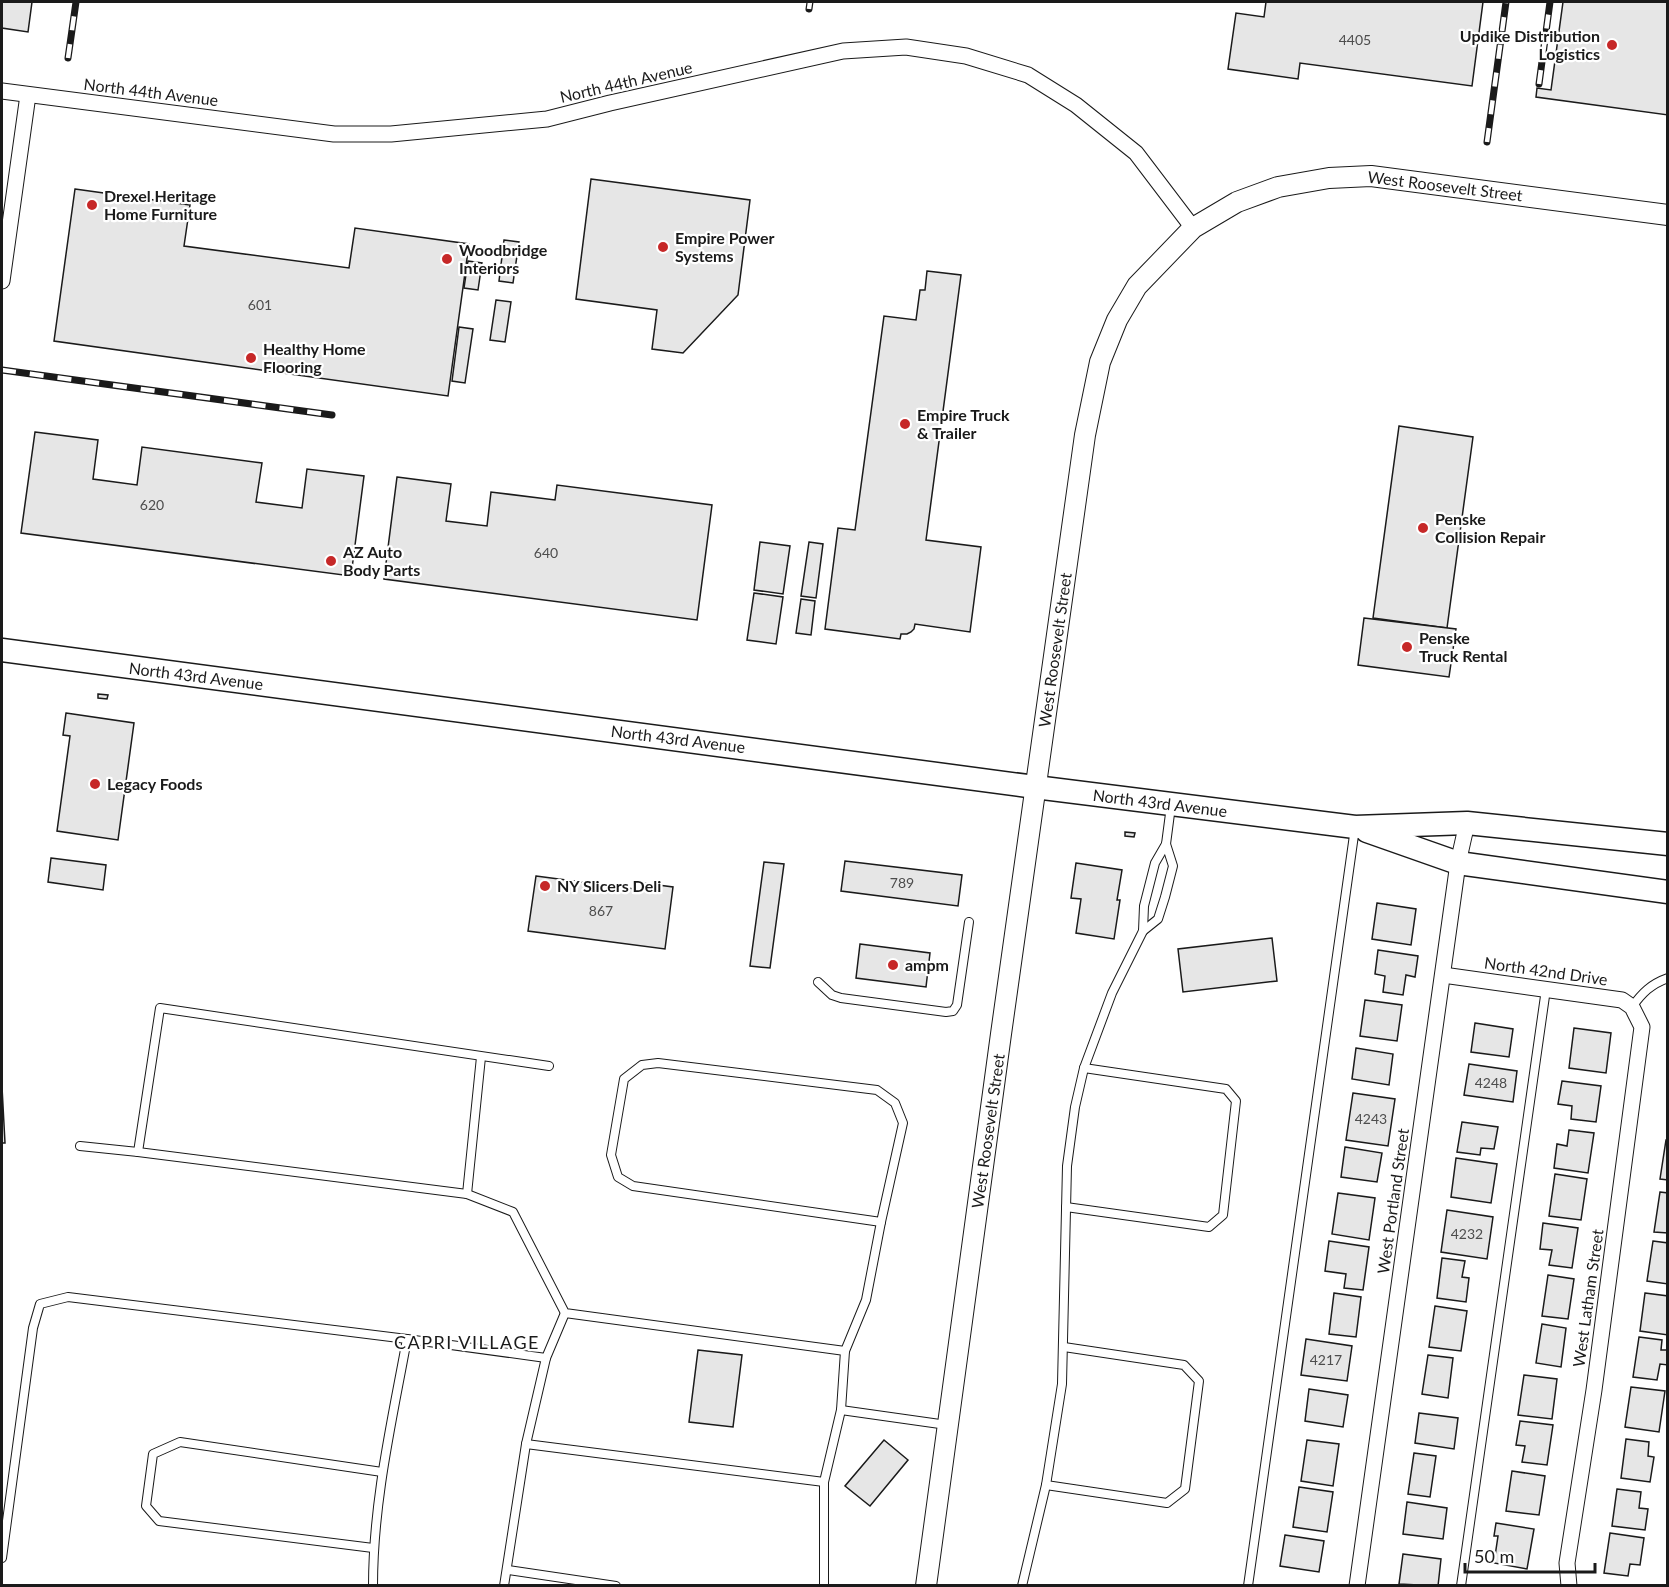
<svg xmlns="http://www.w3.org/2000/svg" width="1669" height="1587" font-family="Lato,sans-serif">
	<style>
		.building { fill: #e6e6e6; stroke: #1a1a1a; stroke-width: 1.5 }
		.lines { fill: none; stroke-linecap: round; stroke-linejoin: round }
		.service-casing { stroke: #1a1a1a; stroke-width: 10 }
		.minor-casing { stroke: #1a1a1a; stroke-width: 17 }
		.tertiary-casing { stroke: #1a1a1a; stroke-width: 22 }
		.secondary-casing { stroke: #1a1a1a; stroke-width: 25 }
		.service { stroke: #fff; stroke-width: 8 }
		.minor { stroke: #fff; stroke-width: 15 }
		.tertiary { stroke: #fff; stroke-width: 20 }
		.secondary { stroke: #fff; stroke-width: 22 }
		.rail-casing { stroke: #1a1a1a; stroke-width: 7 }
		.rail { stroke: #fff; stroke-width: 4.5; stroke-dasharray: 14; stroke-linecap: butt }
		.poi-dot { fill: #c62828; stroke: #fff; stroke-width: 2 }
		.labels { text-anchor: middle; stroke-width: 4.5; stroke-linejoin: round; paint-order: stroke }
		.number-label { font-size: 14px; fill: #4d4d4d }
		.poi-label { font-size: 16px; font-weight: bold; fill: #1a1a1a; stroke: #fff; text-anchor: start }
		.street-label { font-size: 16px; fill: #1a1a1a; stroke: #fff }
		.neighbourhood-label { font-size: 18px; letter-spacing: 1.5px; fill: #1a1a1a; stroke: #fff }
	</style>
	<rect width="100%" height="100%" fill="#fff"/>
	<g class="building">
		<path d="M 2,2 L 32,2 L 28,32 L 2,28 Z"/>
		<path d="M 1266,2 L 1483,2 L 1472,86 L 1300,63 L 1298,79 L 1228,69 L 1236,13 L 1264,17 Z"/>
		<path d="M 1563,2 L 1668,2 L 1668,115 L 1536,97 L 1537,88 L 1551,90 Z"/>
		<path d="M 591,179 L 750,200 L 738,295 L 683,353 L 652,349 L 657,310 L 576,299 Z"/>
		<path d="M 75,189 L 190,205 L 184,246 L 349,268 L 355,228 L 469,244 L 448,396 L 54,341 Z"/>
		<path d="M 504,240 L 519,242 L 513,283 L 499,281 Z"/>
		<path d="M 468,261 L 482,263 L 478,290 L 464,288 Z"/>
		<path d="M 927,271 L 961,275 L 926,540 L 981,547 L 970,632 L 915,624 L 914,629 L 911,632 L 907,634 L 901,634 L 900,639 L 825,629 L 838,528 L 855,530 L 884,316 L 916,320 L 920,290 L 925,290 Z"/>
		<path d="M 496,300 L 511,302 L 505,342 L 490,340 Z"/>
		<path d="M 459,327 L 473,329 L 465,383 L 452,381 Z"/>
		<path d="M 1399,426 L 1473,437 L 1447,628 L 1373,618 Z"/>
		<path d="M 35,432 L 98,440 L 93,479 L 137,485 L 142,447 L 262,463 L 256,502 L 302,508 L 307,469 L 364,476 L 351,576 L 21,533 Z"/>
		<path d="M 397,477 L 451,484 L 446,521 L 487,526 L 491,492 L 555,500 L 557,485 L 712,505 L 697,620 L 384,579 Z"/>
		<path d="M 760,542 L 790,546 L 783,594 L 754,590 Z"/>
		<path d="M 809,542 L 823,544 L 816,598 L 801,596 Z"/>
		<path d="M 754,593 L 783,597 L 776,644 L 747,640 Z"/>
		<path d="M 801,599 L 815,601 L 811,635 L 796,633 Z"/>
		<path d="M 1364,618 L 1456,629 L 1449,677 L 1358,665 Z"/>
		<path d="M 98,694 L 108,695 L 107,699 L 98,698 Z"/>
		<path d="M 66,713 L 134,723 L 118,840 L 57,831 L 70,736 L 63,735 Z"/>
		<path d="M 1125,832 L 1135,833 L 1134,837 L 1125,836 Z"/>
		<path d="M 51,858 L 106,865 L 103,890 L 48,882 Z"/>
		<path d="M 845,861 L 962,875 L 958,906 L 841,891 Z"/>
		<path d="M 764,862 L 784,864 L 770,968 L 750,966 Z"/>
		<path d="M 1076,863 L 1122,870 L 1117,900 L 1120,900 L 1114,939 L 1076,933 L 1081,899 L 1071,898 Z"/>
		<path d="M 536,876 L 642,890 L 643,883 L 673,887 L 665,949 L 528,931 Z"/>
		<path d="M 1377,903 L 1416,909 L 1411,945 L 1372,939 Z"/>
		<path d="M 1272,938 L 1277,981 L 1183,992 L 1178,949 Z"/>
		<path d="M 860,944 L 930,953 L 926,987 L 856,978 Z"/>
		<path d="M 1378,950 L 1418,956 L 1415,977 L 1406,975 L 1403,995 L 1383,992 L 1385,976 L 1375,974 Z"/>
		<path d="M 1365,1000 L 1402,1005 L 1397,1041 L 1360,1036 Z"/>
		<path d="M 1475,1023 L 1513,1029 L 1509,1057 L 1471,1052 Z"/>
		<path d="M 1574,1028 L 1611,1033 L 1606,1073 L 1569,1068 Z"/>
		<path d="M 1356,1048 L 1393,1054 L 1389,1085 L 1352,1079 Z"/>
		<path d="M 1469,1064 L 1517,1071 L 1513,1102 L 1464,1095 Z"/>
		<path d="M 1562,1081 L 1601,1086 L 1596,1122 L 1571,1119 L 1572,1106 L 1558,1104 Z"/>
		<path d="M 2,1087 L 5,1143 L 2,1143 Z"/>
		<path d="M 1353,1093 L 1395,1099 L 1388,1146 L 1346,1140 Z"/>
		<path d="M 1462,1122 L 1498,1127 L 1494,1149 L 1481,1148 L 1480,1155 L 1457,1152 Z"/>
		<path d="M 1569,1130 L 1594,1133 L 1588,1173 L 1554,1168 L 1557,1144 L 1567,1146 Z"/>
		<path d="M 1666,1140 L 1668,1140 L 1668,1180 L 1660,1179 Z"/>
		<path d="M 1345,1147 L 1382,1153 L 1377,1182 L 1341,1177 Z"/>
		<path d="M 1456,1158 L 1497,1164 L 1491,1203 L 1451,1197 Z"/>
		<path d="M 1555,1174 L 1587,1179 L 1581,1220 L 1549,1216 Z"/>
		<path d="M 1660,1192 L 1668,1193 L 1668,1233 L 1654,1232 Z"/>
		<path d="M 1338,1193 L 1375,1198 L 1369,1240 L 1332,1234 Z"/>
		<path d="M 1447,1210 L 1493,1217 L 1487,1259 L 1441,1252 Z"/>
		<path d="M 1543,1223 L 1578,1228 L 1572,1268 L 1549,1265 L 1552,1250 L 1540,1249 Z"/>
		<path d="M 1329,1241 L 1369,1247 L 1363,1290 L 1344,1288 L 1346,1274 L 1325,1271 Z"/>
		<path d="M 1653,1241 L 1668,1243 L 1668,1284 L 1647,1281 Z"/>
		<path d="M 1442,1258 L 1465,1261 L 1462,1277 L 1469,1278 L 1466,1302 L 1437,1298 Z"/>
		<path d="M 1548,1275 L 1574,1279 L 1568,1319 L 1542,1316 Z"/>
		<path d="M 1334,1293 L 1361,1297 L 1356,1337 L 1329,1334 Z"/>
		<path d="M 1645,1293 L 1668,1296 L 1668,1335 L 1640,1331 Z"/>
		<path d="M 1435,1306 L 1467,1311 L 1461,1351 L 1429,1347 Z"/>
		<path d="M 1542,1324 L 1566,1328 L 1561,1367 L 1536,1363 Z"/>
		<path d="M 1639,1337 L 1662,1340 L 1661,1350 L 1668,1350 L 1668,1365 L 1660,1364 L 1657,1380 L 1633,1377 Z"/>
		<path d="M 1306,1339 L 1352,1346 L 1347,1381 L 1301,1375 Z"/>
		<path d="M 698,1350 L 742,1355 L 733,1427 L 689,1422 Z"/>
		<path d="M 1428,1355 L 1453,1358 L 1448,1398 L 1422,1394 Z"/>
		<path d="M 1524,1375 L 1557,1379 L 1552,1419 L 1518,1415 Z"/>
		<path d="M 1631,1387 L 1665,1391 L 1659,1432 L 1625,1427 Z"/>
		<path d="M 1309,1389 L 1348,1395 L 1343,1427 L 1305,1421 Z"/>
		<path d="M 1419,1413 L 1458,1418 L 1454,1449 L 1415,1443 Z"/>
		<path d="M 1520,1421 L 1553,1425 L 1547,1465 L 1522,1462 L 1525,1446 L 1516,1445 Z"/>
		<path d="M 1626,1439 L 1649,1442 L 1648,1456 L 1654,1457 L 1650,1482 L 1621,1478 Z"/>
		<path d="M 884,1440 L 908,1460 L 870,1506 L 845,1486 Z"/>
		<path d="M 1307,1440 L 1339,1444 L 1333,1486 L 1301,1481 Z"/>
		<path d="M 1414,1453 L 1436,1456 L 1430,1497 L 1408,1494 Z"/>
		<path d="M 1512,1471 L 1545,1476 L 1539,1515 L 1506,1511 Z"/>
		<path d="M 1299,1487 L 1333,1492 L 1327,1532 L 1293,1527 Z"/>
		<path d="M 1617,1489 L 1641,1492 L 1639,1508 L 1648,1509 L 1645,1530 L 1612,1526 Z"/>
		<path d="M 1407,1502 L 1447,1508 L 1443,1539 L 1403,1534 Z"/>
		<path d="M 1496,1523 L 1534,1529 L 1527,1569 L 1494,1563 L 1498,1536 L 1494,1536 Z"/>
		<path d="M 1610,1533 L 1644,1538 L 1640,1565 L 1630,1564 L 1628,1576 L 1604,1573 Z"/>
		<path d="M 1285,1535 L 1324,1541 L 1319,1572 L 1280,1566 Z"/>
		<path d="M 1403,1554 L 1441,1559 L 1438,1586 L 1399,1584 Z"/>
	</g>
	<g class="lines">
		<g class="service-casing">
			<g id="service">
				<path d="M 1143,931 L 1158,919 L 1165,897 L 1173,866 L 1166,844"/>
				<path d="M 818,982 L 832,995 L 841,998 L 946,1012 L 953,1011 L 957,1005 L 969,922"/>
				<path d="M 1632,1007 C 1642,993 1651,984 1668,978"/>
				<path d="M 658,1063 L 877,1090 L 895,1103 L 903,1123 L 881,1222 L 633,1186 L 618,1177 L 611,1155 L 624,1079 L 642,1065 Z"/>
				<path d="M 80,1146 L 138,1152 L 467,1194 L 513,1212 L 565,1313 L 845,1351"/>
				<path d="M 138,1152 L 160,1008 L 549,1066"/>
				<path d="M 467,1194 L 481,1057"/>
				<path d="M 1066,1207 L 1209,1227 L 1223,1215 L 1236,1101 L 1226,1089 L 1084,1068"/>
				<path d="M 841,1410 L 947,1425"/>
				<path d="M 526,1444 L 824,1482"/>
				<path d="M 1046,1485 L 1167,1503 L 1185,1489 L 1199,1381 L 1184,1365 L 1064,1347"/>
				<path d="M 373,1548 L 159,1521 L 146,1506 L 153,1454 L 180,1442 L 382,1472"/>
				<path d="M 2,1558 L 33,1328 L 40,1304 L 68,1297 L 407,1339 L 546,1358"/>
				<path d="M 508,1570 L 616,1586"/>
				<path d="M 373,1586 C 373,1502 392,1421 407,1339"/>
				<path d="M 504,1586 L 526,1444 L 546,1358 L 565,1313"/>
				<path d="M 824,1586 L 824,1482 L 841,1410 L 845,1351 L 866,1300 L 881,1222"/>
				<path d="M 1022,1586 L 1046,1485 L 1062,1384 L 1067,1166 L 1075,1107 L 1084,1068 L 1112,993 L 1143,931 L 1144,906 L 1155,863 L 1166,844 L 1171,806"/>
				<path d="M 1248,1586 L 1355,828"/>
				<path d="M 1461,1586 L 1546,989"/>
			</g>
		</g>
		<g class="minor-casing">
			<g id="minor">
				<path d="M 2,91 L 334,134 L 391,134 L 547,119 L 610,103 L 843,51 L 906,47 L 966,56 L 1028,75 L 1076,105 L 1136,153 L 1193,228"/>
				<path d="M 2,281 L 28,95"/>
				<path d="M 1443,975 L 1622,1000 L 1632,1007 L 1642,1027 L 1594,1390 L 1567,1563 L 1569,1586"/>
				<path d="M 1357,1586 L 1458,863 L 1467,823"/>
			</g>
		</g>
		<g class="tertiary-casing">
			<path id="tertiary" d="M 926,1586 L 1001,1034 L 1085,435 L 1100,362 L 1117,320 L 1137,286 L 1193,228 L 1237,202 L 1278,187 L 1329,178 L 1371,176 L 1668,215"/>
		</g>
		<g class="secondary-casing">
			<g id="secondary">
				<path d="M 2,650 L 1035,787 L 1355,827 L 1467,823 L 1668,844"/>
				<path d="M 1367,831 L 1458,863 L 1668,892"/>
			</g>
		</g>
		<use href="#service" class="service"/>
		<use href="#minor" class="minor"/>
		<use href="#tertiary" class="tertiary"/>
		<use href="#secondary" class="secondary"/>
		<g class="rail-casing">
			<g id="rail">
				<path d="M 809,9 L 810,2"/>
				<path d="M 68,58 L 76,2"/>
				<path d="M 1539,84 L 1550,2"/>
				<path d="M 1487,142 L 1506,2"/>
				<path d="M 2,370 L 332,415"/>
			</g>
		</g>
		<use href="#rail" class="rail"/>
	</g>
	<g class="poi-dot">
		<circle cx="1612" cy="45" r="6"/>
		<circle cx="92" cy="205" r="6"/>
		<circle cx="663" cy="247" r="6"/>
		<circle cx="447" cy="259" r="6"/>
		<circle cx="251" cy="358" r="6"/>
		<circle cx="905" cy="424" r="6"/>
		<circle cx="1423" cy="528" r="6"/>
		<circle cx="331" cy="561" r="6"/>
		<circle cx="1407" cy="647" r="6"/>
		<circle cx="95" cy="784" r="6"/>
		<circle cx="545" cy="886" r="6"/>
		<circle cx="893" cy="965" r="6"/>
	</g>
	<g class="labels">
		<g class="number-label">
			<text x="1355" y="45">4405</text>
			<text x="260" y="310">601</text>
			<text x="152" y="510">620</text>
			<text x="546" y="558">640</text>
			<text x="902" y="888">789</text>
			<text x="601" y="916">867</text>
			<text x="1491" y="1088">4248</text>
			<text x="1371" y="1124">4243</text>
			<text x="1467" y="1239">4232</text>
			<text x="1326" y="1365">4217</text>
		</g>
		<g class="poi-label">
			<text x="1600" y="42" text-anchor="end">Updike Distribution<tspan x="1600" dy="18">Logistics</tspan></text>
			<text x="104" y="202">Drexel Heritage<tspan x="104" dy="18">Home Furniture</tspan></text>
			<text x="675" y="244">Empire Power<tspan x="675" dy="18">Systems</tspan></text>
			<text x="459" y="256">Woodbridge<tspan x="459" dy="18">Interiors</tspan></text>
			<text x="263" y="355">Healthy Home<tspan x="263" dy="18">Flooring</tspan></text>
			<text x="917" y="421">Empire Truck<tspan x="917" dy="18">&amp; Trailer</tspan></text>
			<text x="1435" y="525">Penske<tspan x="1435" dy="18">Collision Repair</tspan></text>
			<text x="343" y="558">AZ Auto<tspan x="343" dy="18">Body Parts</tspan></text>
			<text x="1419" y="644">Penske<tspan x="1419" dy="18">Truck Rental</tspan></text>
			<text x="107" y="790">Legacy Foods</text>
			<text x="557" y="892">NY Slicers Deli</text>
			<text x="905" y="971">ampm</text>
		</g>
		<g class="street-label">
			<text transform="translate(626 82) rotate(-13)" y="6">North 44th Avenue</text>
			<text transform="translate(151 92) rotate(7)" y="6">North 44th Avenue</text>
			<text transform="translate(1445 186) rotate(7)" y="6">West Roosevelt Street</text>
			<text transform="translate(1055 650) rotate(-82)" y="6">West Roosevelt Street</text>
			<text transform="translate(196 676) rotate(7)" y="6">North 43rd Avenue</text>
			<text transform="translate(678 739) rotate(7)" y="6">North 43rd Avenue</text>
			<text transform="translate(1160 803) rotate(7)" y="6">North 43rd Avenue</text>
			<text transform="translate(1546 971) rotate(8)" y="6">North 42nd Drive</text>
			<text transform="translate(988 1131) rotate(-82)" y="6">West Roosevelt Street</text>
			<text transform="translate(1393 1201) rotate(-82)" y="6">West Portland Street</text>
			<text transform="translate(1588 1298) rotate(-82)" y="6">West Latham Street</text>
		</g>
		<g class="neighbourhood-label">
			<text x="467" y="1349">CAPRI VILLAGE</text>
		</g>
	</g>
	<rect width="1669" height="1587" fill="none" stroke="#1a1a1a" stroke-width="6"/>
	<path d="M1465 1563v9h130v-9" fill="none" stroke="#1a1a1a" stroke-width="3"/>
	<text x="1474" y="1563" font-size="18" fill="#1a1a1a" stroke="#ffffff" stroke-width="4.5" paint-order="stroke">50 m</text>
</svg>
